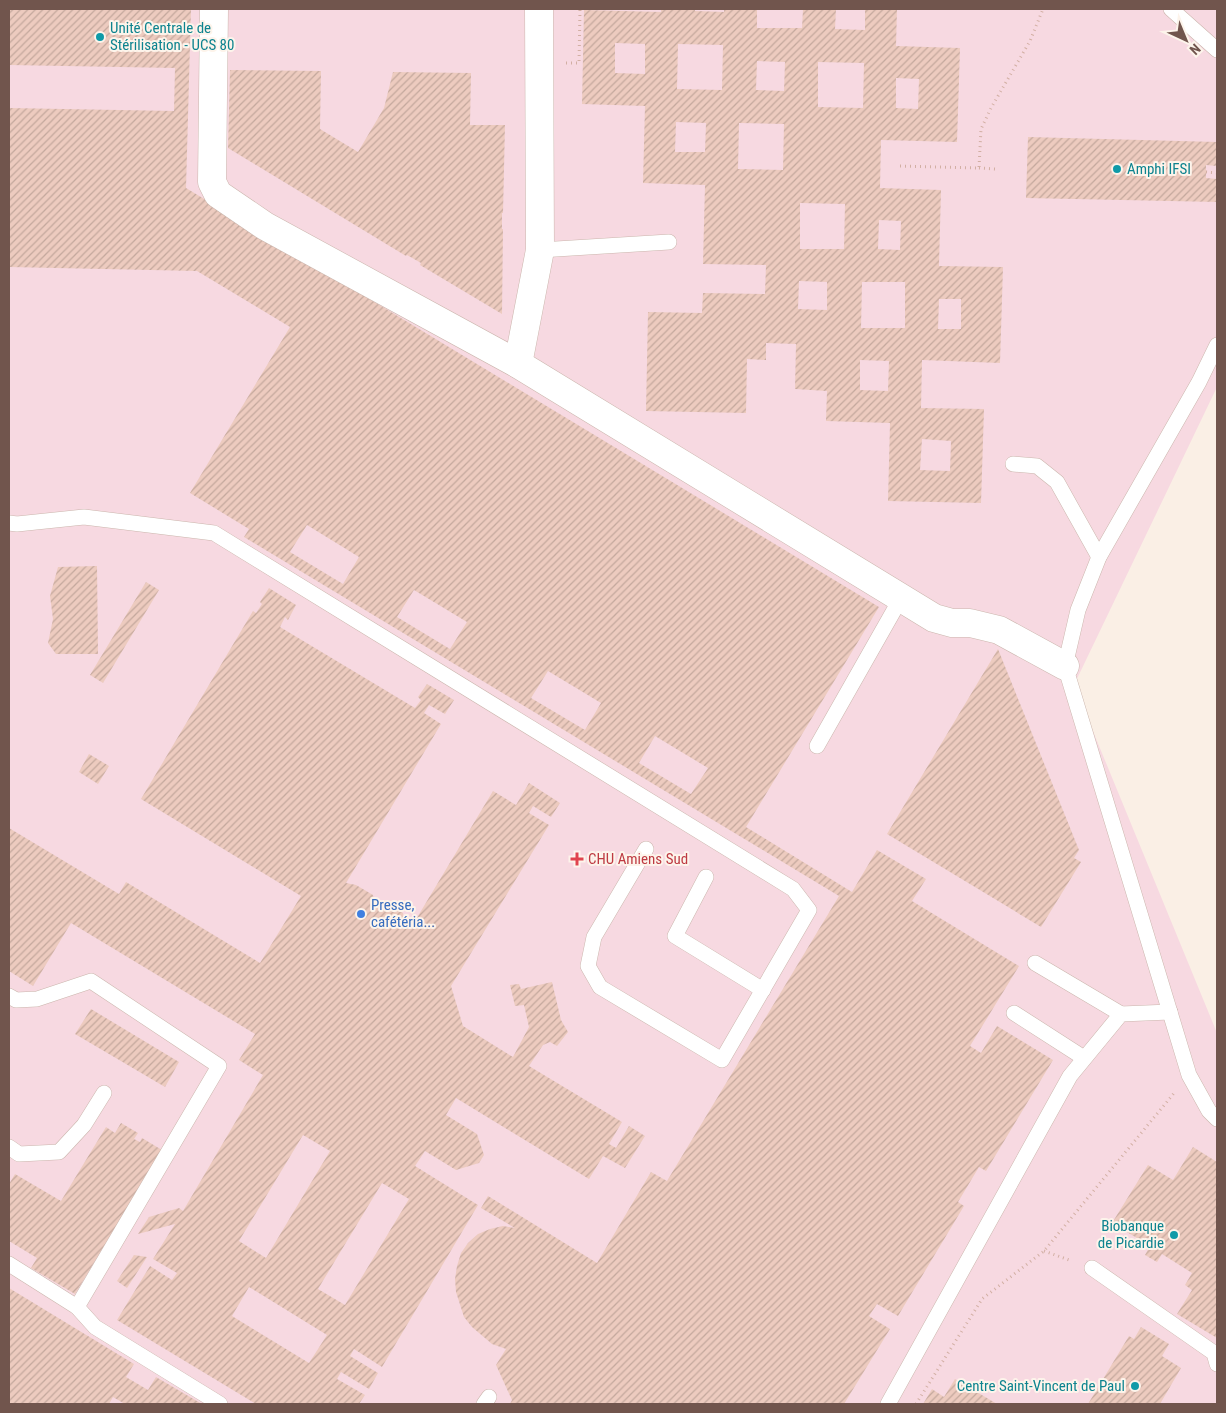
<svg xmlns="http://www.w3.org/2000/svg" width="1226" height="1413" font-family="'Roboto Condensed',sans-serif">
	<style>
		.medical { fill: #f7d9e1 }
		.building { fill: url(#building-hatch); fill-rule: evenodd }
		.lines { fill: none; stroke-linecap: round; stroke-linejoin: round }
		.service-casing { stroke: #cbb6ad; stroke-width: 16 }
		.minor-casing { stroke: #cbb6ad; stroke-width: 29 }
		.path { stroke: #d2afa3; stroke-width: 3; stroke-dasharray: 1 4; stroke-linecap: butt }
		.service { stroke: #fff; stroke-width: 15 }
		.minor { stroke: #fff; stroke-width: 28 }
		.culture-dot { fill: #0f9aa8; stroke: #fdf4eb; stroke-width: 2 }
		.health-dot { fill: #e0444e; stroke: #fdf4eb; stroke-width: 2 }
		.shop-dot { fill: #3f7fe0; stroke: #fdf4eb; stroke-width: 2 }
		.labels { text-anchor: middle; stroke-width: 4; stroke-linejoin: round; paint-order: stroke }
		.culture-label { font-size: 15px; fill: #0d838f; stroke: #fdf4eb; text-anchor: start }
		.health-label { font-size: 15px; fill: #be3a42; stroke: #fdf4eb; text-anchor: start }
		.shop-label { font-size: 15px; fill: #366cbe; stroke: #fdf4eb; text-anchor: start }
	</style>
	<defs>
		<pattern id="building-hatch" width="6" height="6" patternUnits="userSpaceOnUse" patternTransform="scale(1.25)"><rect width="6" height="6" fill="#edcbbf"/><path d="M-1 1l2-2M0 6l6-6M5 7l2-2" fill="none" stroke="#c4a89d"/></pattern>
	</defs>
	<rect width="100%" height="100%" fill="#faefe5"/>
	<path class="medical" d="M 9,9 L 1217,9 L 1217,387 L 1074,685 L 1217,1033 L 1217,1404 L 9,1404 Z"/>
	<g class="building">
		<path d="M 9,9 L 191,9 L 186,188 L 879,607 L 746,827 L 852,892 L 877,850 L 926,879 L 912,901 L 1019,966 L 970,1046 L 981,1053 L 997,1026 L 1053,1060 L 986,1171 L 979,1167 L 958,1202 L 964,1206 L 898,1316 L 877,1304 L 869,1316 L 890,1329 L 844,1404 L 510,1404 L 512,1400 L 496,1365 L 506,1349 L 492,1344 L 472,1327 L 464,1317 L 456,1292 L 455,1279 L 457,1266 L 461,1253 L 468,1243 L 478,1234 L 490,1229 L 503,1226 L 515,1228 L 481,1208 L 488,1196 L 597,1263 L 651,1172 L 667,1181 L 839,896 L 244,537 L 249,529 L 190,493 L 290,327 L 197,271 L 9,267 L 9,108 L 174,111 L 175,68 L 9,65 ZM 307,525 L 359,557 L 343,584 L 290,552 ZM 414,590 L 467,622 L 450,649 L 397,617 ZM 548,671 L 601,703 L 585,730 L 531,698 ZM 655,736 L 708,768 L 691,794 L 639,763 Z"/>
		<path d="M 661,9 L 695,9 L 695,11 L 724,12 L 724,9 L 757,9 L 757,28 L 802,28 L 803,9 L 836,9 L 835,29 L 865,30 L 865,9 L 897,9 L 896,46 L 960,48 L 957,142 L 881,140 L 880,188 L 941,190 L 939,266 L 1003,267 L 1000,363 L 922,360 L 921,408 L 984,409 L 981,503 L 888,501 L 890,423 L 826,421 L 827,391 L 795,389 L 796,344 L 766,343 L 766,360 L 747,359 L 746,413 L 646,411 L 648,312 L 702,313 L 703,293 L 765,294 L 766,265 L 703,264 L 705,185 L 643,183 L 645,106 L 582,104 L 584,10 L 661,12 ZM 615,43 L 645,44 L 645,74 L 615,73 ZM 678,44 L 723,45 L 722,90 L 677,89 ZM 757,61 L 785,62 L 784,91 L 756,90 ZM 818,62 L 864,63 L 863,108 L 818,107 ZM 896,78 L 919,79 L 918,109 L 896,108 ZM 676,122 L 706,123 L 705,152 L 675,152 ZM 739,123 L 784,124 L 783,170 L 738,169 ZM 800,203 L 845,204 L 844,249 L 800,249 ZM 879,220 L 901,221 L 900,250 L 878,249 ZM 799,281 L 827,282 L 827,310 L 798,309 ZM 862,282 L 905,282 L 905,328 L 861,328 ZM 939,299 L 961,299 L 961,329 L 938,329 ZM 860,360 L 889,361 L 888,391 L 860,390 ZM 922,439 L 951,441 L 950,471 L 920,470 Z"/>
		<path d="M 230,70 L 321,71 L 320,129 L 358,152 L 384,108 L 393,72 L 471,73 L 470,125 L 505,125 L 503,213 L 502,213 L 502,229 L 503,229 L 502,314 L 420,265 L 421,263 L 407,255 L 406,256 L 228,148 Z"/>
		<path d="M 1028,137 L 1217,142 L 1217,166 L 1206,165 L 1206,178 L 1217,179 L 1217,202 L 1026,198 Z"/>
		<path d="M 97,566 L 98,654 L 56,654 L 48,643 L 53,619 L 50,596 L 58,567 Z"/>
		<path d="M 146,582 L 159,590 L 103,683 L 90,675 Z"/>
		<path d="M 269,588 L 296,605 L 288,620 L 285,617 L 280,627 L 415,708 L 421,700 L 418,697 L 427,684 L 454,700 L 445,714 L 429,705 L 424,713 L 441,724 L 346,883 L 356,885 L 373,895 L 375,904 L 386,902 L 403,913 L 404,921 L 412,926 L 493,791 L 516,805 L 529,783 L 560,803 L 551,817 L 533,806 L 529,813 L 549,825 L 451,986 L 463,1026 L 513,1057 L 529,1027 L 524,1005 L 515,1006 L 510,985 L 519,984 L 521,989 L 552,982 L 561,1020 L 568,1032 L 557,1046 L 550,1042 L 543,1045 L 529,1066 L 622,1122 L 609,1144 L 616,1148 L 629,1126 L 645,1136 L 625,1168 L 603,1156 L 589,1179 L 456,1098 L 446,1115 L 477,1134 L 484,1155 L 479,1163 L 456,1170 L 425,1151 L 415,1166 L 478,1205 L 382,1367 L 354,1349 L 350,1356 L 378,1373 L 369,1389 L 341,1372 L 337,1379 L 365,1395 L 359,1404 L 256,1404 L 117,1320 L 150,1266 L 172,1280 L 177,1273 L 153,1259 L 175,1224 L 138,1234 L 149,1217 L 179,1208 L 183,1211 L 263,1075 L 239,1060 L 255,1034 L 71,923 L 33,986 L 9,971 L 9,828 L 119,894 L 126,882 L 260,963 L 301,896 L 141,799 L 253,611 L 256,613 L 262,604 L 260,602 ZM 303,1135 L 330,1151 L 266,1258 L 239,1241 ZM 382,1183 L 409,1199 L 345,1305 L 318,1289 ZM 249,1287 L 327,1335 L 309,1363 L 232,1316 Z"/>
		<path d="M 998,649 L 1079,850 L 1074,858 L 1081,862 L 1041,927 L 887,834 Z"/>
		<path d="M 89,754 L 109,766 L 98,784 L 79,772 Z"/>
		<path d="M 91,1009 L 179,1062 L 165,1087 L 75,1034 Z"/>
		<path d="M 121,1123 L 138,1133 L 134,1139 L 140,1142 L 142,1138 L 162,1150 L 75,1294 L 31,1268 L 37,1258 L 9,1241 L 9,1184 L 15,1174 L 61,1201 L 106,1127 L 115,1133 Z"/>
		<path d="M 1193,1147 L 1217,1162 L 1217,1338 L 1177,1314 L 1192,1290 L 1185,1285 L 1192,1273 L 1162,1254 L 1157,1262 L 1145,1255 L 1150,1246 L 1112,1223 L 1148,1165 L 1173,1180 Z"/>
		<path d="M 134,1255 L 147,1257 L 127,1288 L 117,1281 Z"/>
		<path d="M 9,1288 L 134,1364 L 126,1377 L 148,1390 L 156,1377 L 202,1404 L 125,1404 L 113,1397 L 109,1404 L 9,1404 Z"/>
		<path d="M 1141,1327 L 1169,1344 L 1162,1356 L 1181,1368 L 1160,1404 L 1088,1404 L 1129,1336 L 1134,1339 Z"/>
		<path d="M 955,1379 L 997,1404 L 923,1404 L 932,1389 L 944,1397 Z"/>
	</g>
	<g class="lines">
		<g class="service-casing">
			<g id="service">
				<path d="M 1171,9 L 1217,50"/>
				<path d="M 540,250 L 669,242"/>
				<path d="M 1217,345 L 1199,382 L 1099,557 L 1078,610 L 1065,666 L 1189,1075 L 1209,1111 L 1217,1119"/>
				<path d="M 1013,464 L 1037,466 L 1057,482 L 1099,557"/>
				<path d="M 9,523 L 17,524 L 84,517 L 214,533 L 793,889 L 809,910 L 722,1060 L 600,987 L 588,966 L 594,937 L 646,849"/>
				<path d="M 817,746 L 901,598"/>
				<path d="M 706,877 L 675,936 L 763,990"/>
				<path d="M 1035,963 L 1121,1014"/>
				<path d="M 9,996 L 16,1000 L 37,999 L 91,981 L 219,1066 L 77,1307"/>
				<path d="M 1014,1013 L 1084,1058"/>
				<path d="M 9,1147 L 19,1154 L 59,1152 L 84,1125 L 104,1093"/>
				<path d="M 9,1264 L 77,1307 L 95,1327 L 220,1404"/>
				<path d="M 1092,1268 L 1214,1353 L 1217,1364"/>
				<path d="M 484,1404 L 489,1397"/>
				<path d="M 888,1404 L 1070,1076 L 1121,1014 L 1170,1012"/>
			</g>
		</g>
		<g class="minor-casing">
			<g id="minor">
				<path d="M 214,9 L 212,182 L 218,194 L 265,226 L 518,364 L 934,618 L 952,623 L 970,623 L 999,630 L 1065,666"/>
				<path d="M 518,364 L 540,250 L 539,9"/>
			</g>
		</g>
		<g class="path">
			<path d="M 566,63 L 579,63 L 580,9"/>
			<path d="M 900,166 L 979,168 L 981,129 L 991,108 L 1030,41 L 1043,9"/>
			<path d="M 979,168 L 996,169"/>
			<path d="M 1206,172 L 1217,173"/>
			<path d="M 1044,1251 L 1072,1261"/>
			<path d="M 916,1404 L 982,1299 L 1044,1251 L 1175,1092"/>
		</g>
		<use href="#service" class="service"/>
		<use href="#minor" class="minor"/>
	</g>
	<g class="culture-dot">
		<circle cx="100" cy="37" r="5"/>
		<circle cx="1117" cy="169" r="5"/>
		<circle cx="1174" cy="1235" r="5"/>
		<circle cx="1135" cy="1386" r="5"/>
	</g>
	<path class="health-dot" d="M574.5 851.5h5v5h5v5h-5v5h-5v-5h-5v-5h5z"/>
	<circle class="shop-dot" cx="361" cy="914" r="5"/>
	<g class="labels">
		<g class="culture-label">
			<text x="110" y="33">Unité Centrale de<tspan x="110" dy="17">Stérilisation - UCS 80</tspan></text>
			<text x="1127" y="174">Amphi IFSI</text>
			<text x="1164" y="1231" text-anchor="end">Biobanque<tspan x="1164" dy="17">de Picardie</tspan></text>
			<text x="1125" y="1391" text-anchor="end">Centre Saint-Vincent de Paul</text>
		</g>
		<g class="health-label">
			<text x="588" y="864">CHU Amiens Sud</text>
		</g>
		<g class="shop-label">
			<text x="371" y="910">Presse,<tspan x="371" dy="17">cafétéria...</tspan></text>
		</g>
	</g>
	<rect width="1226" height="1413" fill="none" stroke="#71554d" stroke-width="20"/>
	<g transform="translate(1186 40) rotate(136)" stroke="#fdf4eb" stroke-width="4" paint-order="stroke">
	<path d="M0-4L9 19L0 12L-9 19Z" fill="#71554d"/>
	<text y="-8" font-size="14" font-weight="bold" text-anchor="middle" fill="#71554d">N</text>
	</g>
</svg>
